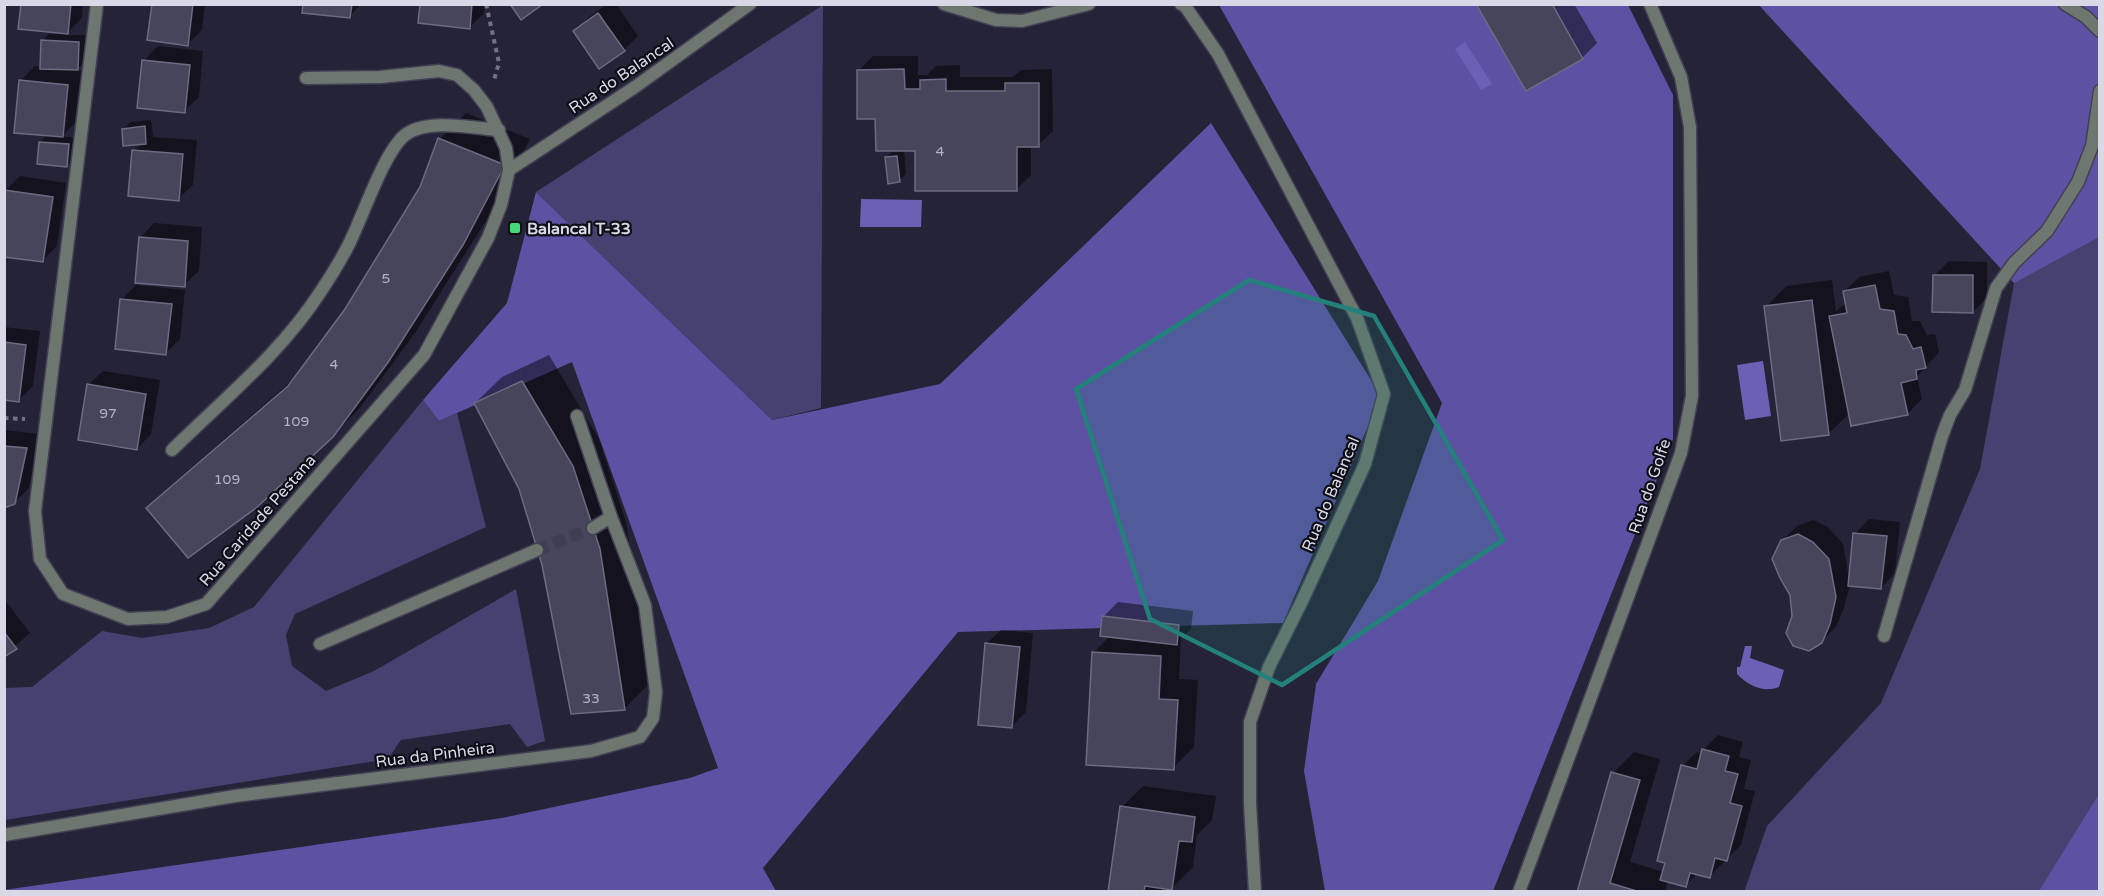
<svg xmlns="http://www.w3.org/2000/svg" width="2104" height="896" font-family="'Varela Round',sans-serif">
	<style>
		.green { fill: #464170 }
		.forest { fill: #5d51a3 }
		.water { fill: #6b60b4 }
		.shadow { fill: #0007 }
		.building { fill: #46455b; stroke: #6c6b83; stroke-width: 1.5 }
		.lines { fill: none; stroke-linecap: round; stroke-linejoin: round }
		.minor-tunnel { stroke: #403e52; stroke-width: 12; stroke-dasharray: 12 6; stroke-linecap: butt }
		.minor-casing { stroke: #424054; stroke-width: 15 }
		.path { stroke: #737183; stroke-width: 4; stroke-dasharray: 4.5 4.5; stroke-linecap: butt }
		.minor { stroke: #6d776f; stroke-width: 12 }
		.marked { fill: #23807a; fill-opacity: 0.2; stroke: #23807a; stroke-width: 4.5; stroke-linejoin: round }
		.poi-dot { fill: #46d779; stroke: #0e0e17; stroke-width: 2 }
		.labels { text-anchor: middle; stroke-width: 4.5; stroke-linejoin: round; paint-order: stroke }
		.number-label { font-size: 14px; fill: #b4b3c3 }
		.street-label { font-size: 16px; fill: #d9d8e6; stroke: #0e0e17 }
		.poi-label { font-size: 16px; font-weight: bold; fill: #d9d8e6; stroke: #0e0e17; text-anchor: start }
	</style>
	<rect width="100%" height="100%" fill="#252338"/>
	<g class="green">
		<path d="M 823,5 L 821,408 L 772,420 L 536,192 Z"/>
		<path d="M 1759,5 L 2099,5 L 2099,891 L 1744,892 L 1767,826 L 1881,703 L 1980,469 L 2014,283 Z"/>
		<path d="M 423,400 L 439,421 L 457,413 L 486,527 L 295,614 L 286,635 L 292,666 L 326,691 L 374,671 L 516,589 L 545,741 L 527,747 L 510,724 L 401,740 L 388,759 L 5,820 L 5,688 L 32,687 L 102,631 L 142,638 L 209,628 L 254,607 Z"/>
	</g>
	<g class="forest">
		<path d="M 1219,5 L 1628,5 L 1673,95 L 1673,439 L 1493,891 L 1325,891 L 1304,771 L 1316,684 L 1378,581 L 1442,403 Z"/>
		<path d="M 1759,5 L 2099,5 L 2099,237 L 2014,283 Z"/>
		<path d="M 1211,123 L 1381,396 L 1283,623 L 958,632 L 763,868 L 776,891 L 5,892 L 4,890 L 502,818 L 690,778 L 718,768 L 572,362 L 439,421 L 423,400 L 507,303 L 536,192 L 772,420 L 940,384 Z"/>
		<path d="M 2099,794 L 2099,891 L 2039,891 Z"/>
	</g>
	<g class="water">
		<path d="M 1465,42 L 1492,84 L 1481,90 L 1455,49 Z"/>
		<path d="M 861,199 L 922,200 L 921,227 L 860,227 Z"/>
		<path d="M 1763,361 L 1771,416 L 1745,420 L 1737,365 Z"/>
		<path d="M 1745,646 L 1752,646 L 1750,658 L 1784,670 L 1779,687 C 1763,693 1749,686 1737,674 L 1737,667 L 1740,667 Z"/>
	</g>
	<g class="shadow">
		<path d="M 22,4 L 83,4 L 82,18 L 65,35 L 86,35 L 85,62 L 76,70 L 82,71 L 77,121 L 62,136 L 75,138 L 74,158 L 67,165 L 40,142 L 48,134 L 20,81 L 35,66 L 41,67 L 42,41 L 49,34 L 63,34 L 63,32 Z"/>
		<path d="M 154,4 L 205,4 L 202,30 L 188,44 Z"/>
		<path d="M 304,4 L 361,4 L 350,16 Z"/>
		<path d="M 422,4 L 485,4 L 484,13 L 469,28 Z"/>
		<path d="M 607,4 L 616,4 L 638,36 L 624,50 L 575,31 L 589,17 Z"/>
		<path d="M 1478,4 L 1574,4 L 1597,43 L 1582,58 L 1526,89 Z"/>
		<path d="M 158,46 L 203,51 L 199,97 L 184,111 L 143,61 Z"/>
		<path d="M 873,56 L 918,56 L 918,75 L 927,75 L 936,66 L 960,65 L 960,77 L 1013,77 L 1021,70 L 1052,69 L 1053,131 L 1038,145 L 1031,145 L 1031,175 L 1016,190 L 916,150 L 904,150 L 906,174 L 899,181 L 886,157 L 894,150 L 877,117 L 859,70 Z"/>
		<path d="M 466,113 L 530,139 L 489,216 L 415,333 L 359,409 L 332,436 L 148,508 L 175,482 L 297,376 L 346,310 L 421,188 L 440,139 Z"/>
		<path d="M 151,120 L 153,137 L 197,140 L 193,185 L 178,199 L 133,151 L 142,143 L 123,129 L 131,122 Z"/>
		<path d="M 20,176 L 66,183 L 57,246 L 42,261 L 6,190 Z"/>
		<path d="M 154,223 L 202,227 L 199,271 L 184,285 L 140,238 Z"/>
		<path d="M 1949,261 L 1987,262 L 1987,297 L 1973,312 L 1934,276 Z"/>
		<path d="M 1889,271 L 1894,295 L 1908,297 L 1912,321 L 1920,321 L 1927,335 L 1935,334 L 1939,352 L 1917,377 L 1922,399 L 1907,414 L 1850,413 L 1829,433 L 1766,307 L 1786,286 L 1832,280 L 1836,311 L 1847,302 L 1845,291 L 1859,277 Z"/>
		<path d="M 136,285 L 185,290 L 180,339 L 166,353 L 121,300 Z"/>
		<path d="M 4,327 L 40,331 L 33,386 L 18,401 L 4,399 Z"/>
		<path d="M 549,355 L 599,439 L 626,522 L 651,682 L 625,708 L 543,564 L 521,489 L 475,403 L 502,377 Z"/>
		<path d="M 103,371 L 160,380 L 151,434 L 137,449 L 88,385 Z"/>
		<path d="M 4,430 L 40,434 L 29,488 L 14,503 L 4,506 Z"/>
		<path d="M 1869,519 L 1900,522 L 1895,573 L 1881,588 L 1850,584 L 1844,608 L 1836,627 L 1821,642 L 1794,616 L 1782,541 L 1797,526 L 1813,520 L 1828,527 L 1843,544 L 1849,578 L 1855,534 Z"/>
		<path d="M 4,599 L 30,633 L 4,656 Z"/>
		<path d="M 1118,602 L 1193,611 L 1191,629 L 1181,638 L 1179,679 L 1198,680 L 1194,747 L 1173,768 L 1093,653 L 1111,635 L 1103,617 Z"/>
		<path d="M 1001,630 L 1033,633 L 1026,712 L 1011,727 L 986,644 Z"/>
		<path d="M 1718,735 L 1743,742 L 1739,757 L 1751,760 L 1744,789 L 1755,791 L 1741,845 L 1710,876 L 1698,873 L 1686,885 L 1668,881 L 1665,892 L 1579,892 L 1613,773 L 1634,752 L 1660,759 L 1630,862 L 1664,872 L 1682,766 L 1697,752 L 1702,753 L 1703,750 Z"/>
		<path d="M 1143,786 L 1216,796 L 1212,820 L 1197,835 L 1193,867 L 1172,888 L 1162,887 L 1161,892 L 1110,892 L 1122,807 Z"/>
	</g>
	<g class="building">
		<path d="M 21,4 L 71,4 L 68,34 L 18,29 Z"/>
		<path d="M 152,4 L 193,4 L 188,46 L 147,40 Z"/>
		<path d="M 303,4 L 352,4 L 350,18 L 302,13 Z"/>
		<path d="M 420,4 L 472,4 L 470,29 L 418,23 Z"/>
		<path d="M 510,4 L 543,4 L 521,20 Z"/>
		<path d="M 1476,4 L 1552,4 L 1583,59 L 1526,91 Z"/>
		<path d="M 598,13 L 625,51 L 599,69 L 573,31 Z"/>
		<path d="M 41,40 L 79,42 L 78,70 L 40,69 Z"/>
		<path d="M 142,60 L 190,65 L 185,113 L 137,108 Z"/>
		<path d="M 904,69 L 905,89 L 920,89 L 920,80 L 946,79 L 946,91 L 1005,91 L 1005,83 L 1039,83 L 1039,147 L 1017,147 L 1017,191 L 915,191 L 915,151 L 876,151 L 875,119 L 857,119 L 857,70 Z"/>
		<path d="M 19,80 L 68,85 L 63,137 L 14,133 Z"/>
		<path d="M 145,126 L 146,144 L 123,146 L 122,129 Z"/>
		<path d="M 438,138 L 505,165 L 463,245 L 389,361 L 333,437 L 256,508 L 188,558 L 146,508 L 288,386 L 345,309 L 420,187 Z"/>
		<path d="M 39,142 L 69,144 L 67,167 L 37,164 Z"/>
		<path d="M 132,150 L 183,154 L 179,201 L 128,196 Z"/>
		<path d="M 897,156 L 900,182 L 888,184 L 885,157 Z"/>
		<path d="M 4,190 L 53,197 L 43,262 L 4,257 Z"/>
		<path d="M 139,237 L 188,241 L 185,287 L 135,283 Z"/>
		<path d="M 1933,275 L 1973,275 L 1973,313 L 1932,312 Z"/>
		<path d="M 1875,285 L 1880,309 L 1894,311 L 1898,334 L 1906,335 L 1913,349 L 1921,347 L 1926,368 L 1916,370 L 1917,379 L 1901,383 L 1908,415 L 1851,426 L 1829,316 L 1847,313 L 1843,291 Z"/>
		<path d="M 120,299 L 172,304 L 166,355 L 115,349 Z"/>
		<path d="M 1812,300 L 1829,435 L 1781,441 L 1764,306 Z"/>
		<path d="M 4,342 L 26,345 L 19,402 L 4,400 Z"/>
		<path d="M 522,381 L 573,466 L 600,549 L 625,710 L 571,714 L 542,565 L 519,489 L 474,403 Z"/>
		<path d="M 87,384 L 146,394 L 137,450 L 78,440 Z"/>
		<path d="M 4,446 L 27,448 L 15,504 L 4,508 Z"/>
		<path d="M 1853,533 L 1887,536 L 1881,589 L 1848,586 Z"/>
		<path d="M 1798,534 L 1813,542 L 1829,559 L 1836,597 L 1830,624 L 1822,643 L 1809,651 L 1793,646 L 1786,633 L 1792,616 L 1790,595 L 1780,578 L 1772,559 L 1781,540 Z"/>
		<path d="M 1102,616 L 1179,625 L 1177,645 L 1100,636 Z"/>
		<path d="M 4,632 L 17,649 L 4,657 Z"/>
		<path d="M 985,643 L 1020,647 L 1012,728 L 978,725 Z"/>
		<path d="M 1092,652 L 1161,656 L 1159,699 L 1178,700 L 1174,770 L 1086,765 Z"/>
		<path d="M 1702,749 L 1729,756 L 1725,771 L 1738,774 L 1730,803 L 1742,806 L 1727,861 L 1715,858 L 1710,878 L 1690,873 L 1686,887 L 1660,880 L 1665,863 L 1657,861 L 1681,765 L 1697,769 Z"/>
		<path d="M 1611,772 L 1640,780 L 1610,883 L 1640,892 L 1577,892 Z"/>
		<path d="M 1120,806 L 1195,817 L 1192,842 L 1179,841 L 1172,890 L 1145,886 L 1144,892 L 1108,892 Z"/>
	</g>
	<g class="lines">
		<path class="minor-tunnel" d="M 537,550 L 593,528"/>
		<g class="minor-casing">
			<g id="minor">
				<path d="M 97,4 L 35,511 L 40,559 L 63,594 L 128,619 L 167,617 L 206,604 L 424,355 L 488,238 L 501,205 L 509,170 L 506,148 L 487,107 L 474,90 L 457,75 L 439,71 L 380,77 L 306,78"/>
				<path d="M 944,4 L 996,20 L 1022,21 L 1089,4"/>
				<path d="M 1181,4 L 1185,6 L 1218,54 L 1357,318 L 1384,394 L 1365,464 L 1302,601 L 1269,667 L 1250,722 L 1250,803 L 1255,892"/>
				<path d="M 2065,4 L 2086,17 L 2100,31"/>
				<path d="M 509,170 L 635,87 L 750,4"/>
				<path d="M 172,450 C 223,400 282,352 321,291 C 331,276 341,260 349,244 C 363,216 384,152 405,135 C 427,118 473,128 499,130"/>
				<path d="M 593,528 L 611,517"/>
				<path d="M 1884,636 L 1942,436 L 1950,415 L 1965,390 L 1996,288 L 2014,263 L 2047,231 L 2078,182 L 2092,146 L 2100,91"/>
				<path d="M 320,644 L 537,550"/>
				<path d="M 4,835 L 235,796 L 591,751 L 640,737 L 653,718 L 656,692 L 645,605 L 611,517 L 577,416"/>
				<path d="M 1519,892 L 1681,453 L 1692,396 L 1690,127 L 1681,77 L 1650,4"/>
			</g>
		</g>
		<g class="path">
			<path d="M 486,4 L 499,63 L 494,80"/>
			<path d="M 4,418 L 25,419"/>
		</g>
		<use href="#minor" class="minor"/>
	</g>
	<path class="marked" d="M 1249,280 L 1374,316 L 1503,540 L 1282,685 L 1150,619 L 1076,389 Z"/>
	<rect class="poi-dot" x="509" y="222" width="12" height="12" rx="3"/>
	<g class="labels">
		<g class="number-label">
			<text x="940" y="156">4</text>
			<text x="386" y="283">5</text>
			<text x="334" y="369">4</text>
			<text x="108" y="418">97</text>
			<text x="296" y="426">109</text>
			<text x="227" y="484">109</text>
			<text x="591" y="703">33</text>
		</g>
		<g class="street-label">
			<text transform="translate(621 75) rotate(-34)" y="6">Rua do Balancal</text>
			<text transform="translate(1649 486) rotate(-71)" y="6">Rua do Golfe</text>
			<text transform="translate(1330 494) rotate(-67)" y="6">Rua do Balancal</text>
			<text transform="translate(257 520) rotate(-49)" y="6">Rua Caridade Pestana</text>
			<text transform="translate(435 754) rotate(-7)" y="6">Rua da Pinheira</text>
		</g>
		<g class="poi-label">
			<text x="527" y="234">Balancal T-33</text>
		</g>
	</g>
	<rect width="2104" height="896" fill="none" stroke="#d9d8e6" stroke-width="12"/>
</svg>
